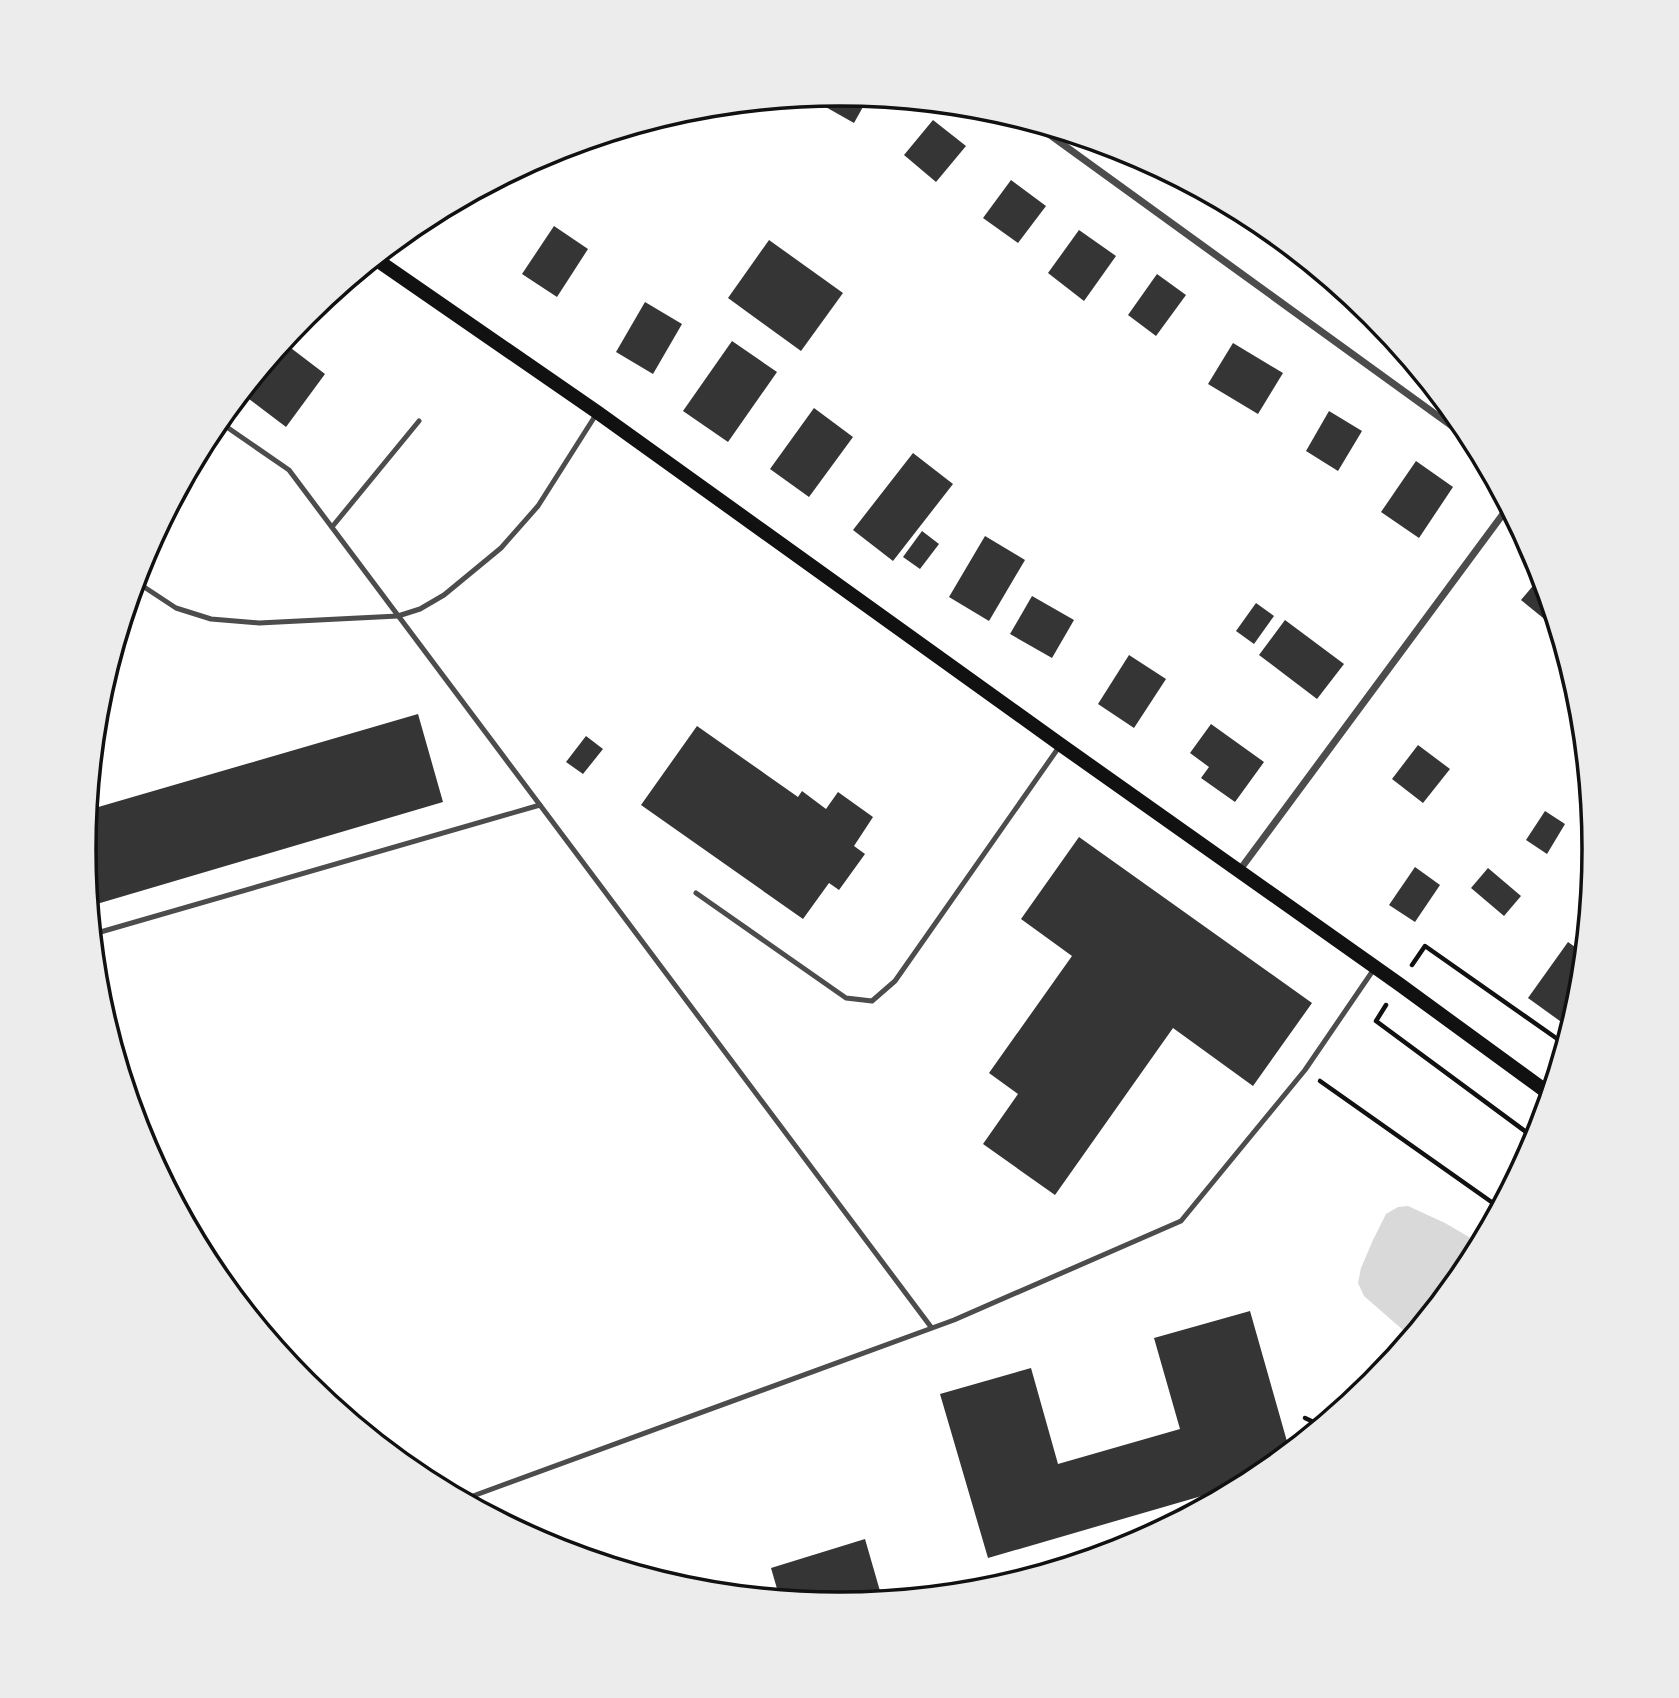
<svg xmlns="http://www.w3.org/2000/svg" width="1679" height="1698" font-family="'PT Sans',sans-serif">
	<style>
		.water { fill: #d9d9d9 }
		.building { fill: #353535 }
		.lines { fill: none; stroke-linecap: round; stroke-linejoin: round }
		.path { stroke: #111; stroke-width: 4.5 }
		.service { stroke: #4c4c4c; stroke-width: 5 }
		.minor { stroke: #4c4c4c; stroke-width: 7 }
		.secondary { stroke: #111; stroke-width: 14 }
		.rim { fill: none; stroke: #111; stroke-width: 3.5 }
	</style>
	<rect width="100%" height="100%" fill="#fff"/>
	<path class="water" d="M 1408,1206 L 1445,1223 L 1481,1244 L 1467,1269 L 1411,1337 L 1364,1296 L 1358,1283 L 1361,1268 L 1373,1240 L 1386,1214 L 1398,1207 Z"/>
	<g class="building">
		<path d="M 840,94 L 869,96 L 854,123 L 808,97 Z"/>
		<path d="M 933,120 L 966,146 L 936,182 L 904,155 Z"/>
		<path d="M 1011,180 L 1046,206 L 1018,243 L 983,218 Z"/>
		<path d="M 554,226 L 588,249 L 557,297 L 522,274 Z"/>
		<path d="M 1079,230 L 1116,256 L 1084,301 L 1048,273 Z"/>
		<path d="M 769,240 L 843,293 L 801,351 L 728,298 Z"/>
		<path d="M 1157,274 L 1186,295 L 1156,336 L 1128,315 Z"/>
		<path d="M 645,302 L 682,324 L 653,374 L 616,352 Z"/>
		<path d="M 732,341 L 777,372 L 728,442 L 683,411 Z"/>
		<path d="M 283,342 L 325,374 L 286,427 L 241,393 Z"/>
		<path d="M 1233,343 L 1283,373 L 1258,414 L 1208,384 Z"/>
		<path d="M 814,408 L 853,437 L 809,497 L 770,469 Z"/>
		<path d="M 1329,411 L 1362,431 L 1338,471 L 1306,451 Z"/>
		<path d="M 913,453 L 953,484 L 893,561 L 853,530 Z"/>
		<path d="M 1416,461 L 1453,487 L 1419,538 L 1381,512 Z"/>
		<path d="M 922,531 L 939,544 L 920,569 L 903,557 Z"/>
		<path d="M 985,536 L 1025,560 L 989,621 L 949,597 Z"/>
		<path d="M 1542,575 L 1556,622 L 1553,626 L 1521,600 Z"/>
		<path d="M 1032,596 L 1074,620 L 1052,658 L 1010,634 Z"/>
		<path d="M 1256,603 L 1274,616 L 1254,644 L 1236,631 Z"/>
		<path d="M 1285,620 L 1344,664 L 1317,699 L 1259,655 Z"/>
		<path d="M 1129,655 L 1166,679 L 1134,728 L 1098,704 Z"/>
		<path d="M 418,714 L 443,802 L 90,906 L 84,849 L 88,810 Z"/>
		<path d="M 1211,724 L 1264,762 L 1235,802 L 1201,778 L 1209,767 L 1190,753 Z"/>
		<path d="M 697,726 L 798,797 L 802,791 L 826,809 L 838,792 L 873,817 L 854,846 L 865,854 L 839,890 L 829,883 L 803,919 L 641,805 Z"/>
		<path d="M 586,736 L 603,749 L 583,774 L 566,762 Z"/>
		<path d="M 1418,745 L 1450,769 L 1423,803 L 1392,779 Z"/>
		<path d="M 1545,811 L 1565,824 L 1547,854 L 1526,840 Z"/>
		<path d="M 1079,837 L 1312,1003 L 1253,1086 L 1173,1028 L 1055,1195 L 983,1144 L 1018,1094 L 989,1073 L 1072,956 L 1021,919 Z"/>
		<path d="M 1415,867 L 1440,885 L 1415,922 L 1389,905 Z"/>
		<path d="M 1488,868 L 1521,896 L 1504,916 L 1471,888 Z"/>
		<path d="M 1568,942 L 1585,954 L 1580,997 L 1571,1029 L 1528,998 Z"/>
		<path d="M 1250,1311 L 1290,1452 L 1259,1477 L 1250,1482 L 988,1558 L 940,1394 L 1031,1368 L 1058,1464 L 1180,1429 L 1154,1338 Z"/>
		<path d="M 865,1539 L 882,1598 L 868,1602 L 839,1604 L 780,1599 L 771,1568 Z"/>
	</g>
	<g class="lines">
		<g class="path">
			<path d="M 1412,965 L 1425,946 L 1566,1045"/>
			<path d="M 1386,1005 L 1376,1021 L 1537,1140"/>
			<path d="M 1320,1081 L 1500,1208"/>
			<path d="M 1305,1418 L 1322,1426"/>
		</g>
		<g class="service">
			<path d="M 218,421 L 289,470 L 931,1327"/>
			<path d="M 332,527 L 419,421"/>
			<path d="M 135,581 L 176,608 L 211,619 L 259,623 L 398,616 L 420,609 L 444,595 L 501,548 L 538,506 L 597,413"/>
			<path d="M 696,893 L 846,998 L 872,1001 L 895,981 L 1059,747"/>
			<path d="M 97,933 L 540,805"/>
			<path d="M 462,1500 L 954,1320 L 1181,1221 L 1305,1070 L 1374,969"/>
		</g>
		<g class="minor">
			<path d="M 1032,122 L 1474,442"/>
			<path d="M 1239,871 L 1509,506"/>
		</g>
		<path class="secondary" d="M 374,258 L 597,412 L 1061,745 L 1399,984 L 1551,1095"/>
	</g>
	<path d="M0 0H1679V1698H0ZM96 849a743 743 0 1 1 1486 0a743 743 0 1 1-1486 0Z" fill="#ececec" fill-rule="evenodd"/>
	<path class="rim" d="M96 849a743 743 0 1 1 1486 0a743 743 0 1 1-1486 0Z"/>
</svg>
